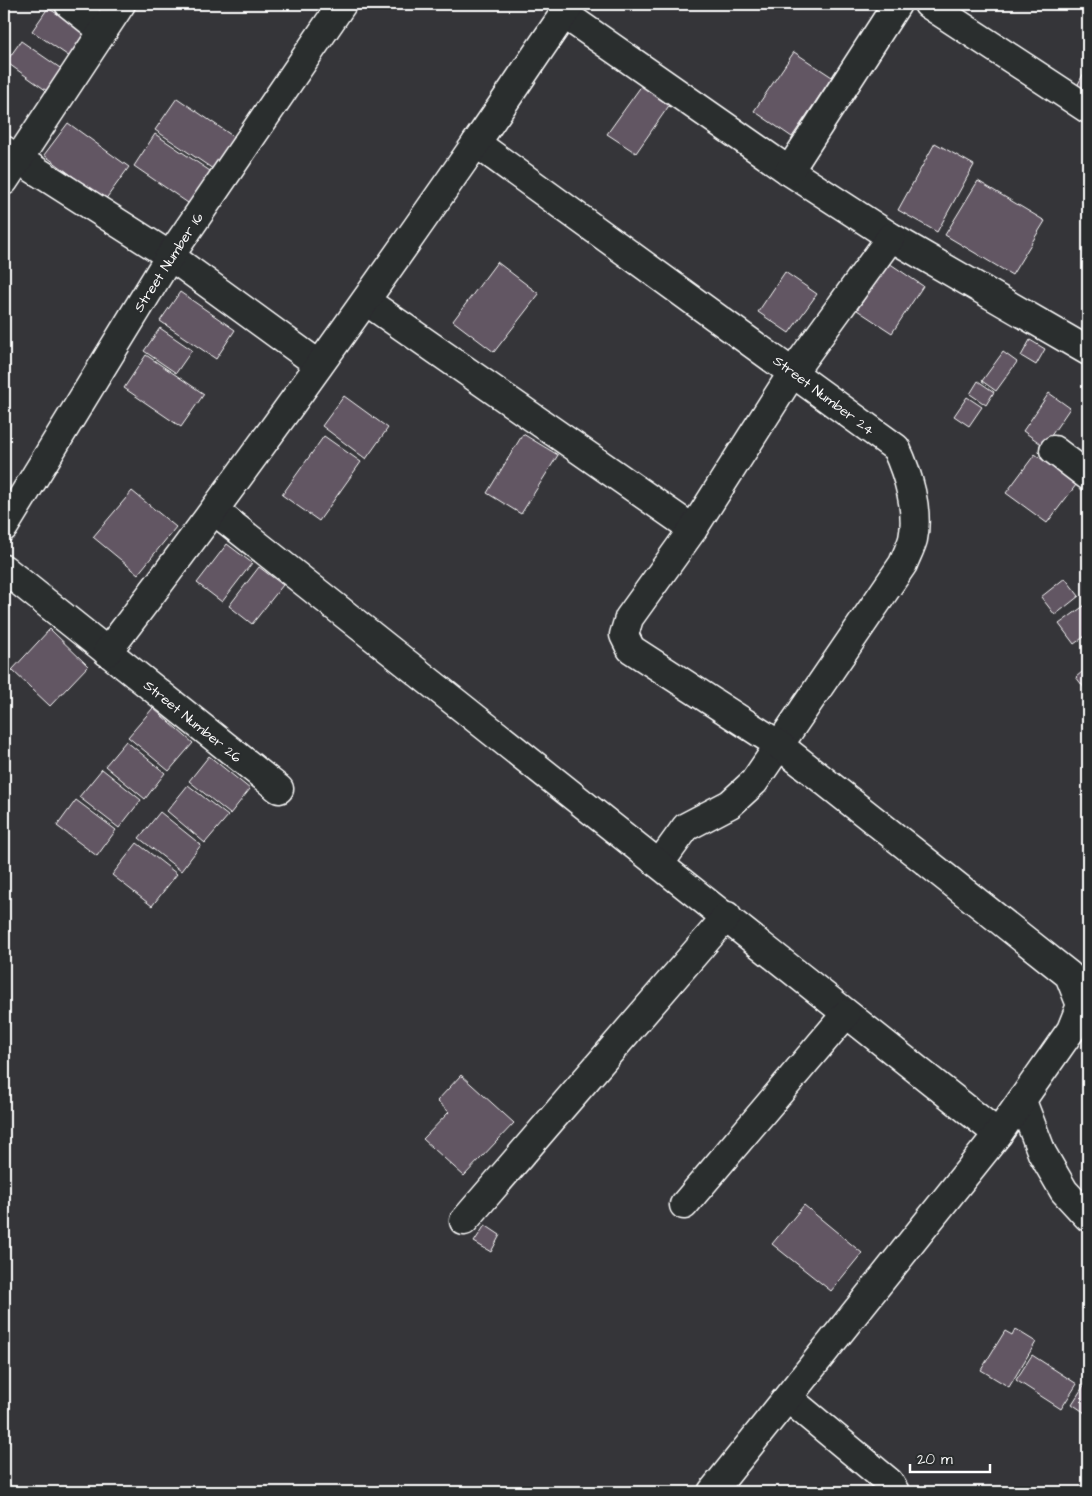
<svg xmlns="http://www.w3.org/2000/svg" width="1092" height="1496" font-family="'Architects Daughter',sans-serif">
	<style>
		.building { fill: #625664; stroke: #fff }
		.lines { fill: none; stroke-linecap: round; stroke-linejoin: round }
		.street-casing { stroke: #fff; stroke-width: 31 }
		.street { stroke: #2a2d2e; stroke-width: 28 }
		.labels { text-anchor: middle; stroke-width: 4; stroke-linejoin: round; paint-order: stroke }
		.street-label { font-size: 14px; fill: #fff; stroke: #2a2d2e }
	</style>
	<rect width="100%" height="100%" fill="#353539"/>
	<filter id="ink" filterUnits="userSpaceOnUse"><feTurbulence type="fractalNoise" baseFrequency=".02" numOctaves="2"/><feDisplacementMap in="SourceGraphic" scale="10" xChannelSelector="R" yChannelSelector="G"/><feConvolveMatrix kernelMatrix="1 2 1 2 8 2 1 2 1" color-interpolation-filters="sRGB"/></filter>
	<g filter="url(#ink)">
		<g class="building">
			<path d="M 48,8 L 87,33 L 70,57 L 32,31 Z"/>
			<path d="M 21,41 L 63,70 L 47,91 L 6,62 Z"/>
			<path d="M 794,52 L 832,77 L 792,137 L 754,111 Z"/>
			<path d="M 1088,65 L 1088,98 L 1075,90 Z"/>
			<path d="M 647,78 L 675,97 L 636,153 L 607,134 Z"/>
			<path d="M 177,98 L 234,137 L 213,169 L 155,130 Z"/>
			<path d="M 68,123 L 129,167 L 105,200 L 44,155 Z"/>
			<path d="M 155,134 L 213,173 L 191,205 L 134,166 Z"/>
			<path d="M 935,143 L 974,165 L 937,232 L 898,210 Z"/>
			<path d="M 978,181 L 1045,221 L 1012,275 L 945,235 Z"/>
			<path d="M 497,262 L 539,294 L 494,352 L 453,321 Z"/>
			<path d="M 889,263 L 923,286 L 892,333 L 857,310 Z"/>
			<path d="M 785,272 L 817,294 L 789,333 L 758,312 Z"/>
			<path d="M 180,292 L 235,330 L 216,359 L 160,321 Z"/>
			<path d="M 160,328 L 192,350 L 176,373 L 144,351 Z"/>
			<path d="M 1030,340 L 1045,349 L 1036,365 L 1021,356 Z"/>
			<path d="M 1003,352 L 1017,362 L 996,391 L 982,381 Z"/>
			<path d="M 146,355 L 204,394 L 181,427 L 124,388 Z"/>
			<path d="M 978,381 L 994,392 L 986,405 L 970,394 Z"/>
			<path d="M 1049,393 L 1070,408 L 1044,446 L 1023,431 Z"/>
			<path d="M 344,396 L 388,428 L 366,459 L 322,426 Z"/>
			<path d="M 967,397 L 982,407 L 969,426 L 954,416 Z"/>
			<path d="M 523,434 L 558,455 L 521,514 L 487,493 Z"/>
			<path d="M 324,436 L 361,462 L 319,521 L 282,495 Z"/>
			<path d="M 1035,454 L 1076,485 L 1047,523 L 1006,493 Z"/>
			<path d="M 132,491 L 176,527 L 138,574 L 93,537 Z"/>
			<path d="M 227,544 L 252,563 L 222,602 L 197,583 Z"/>
			<path d="M 259,567 L 283,585 L 252,624 L 229,606 Z"/>
			<path d="M 1065,578 L 1079,596 L 1055,615 L 1041,597 Z"/>
			<path d="M 1088,603 L 1088,634 L 1074,644 L 1059,624 Z"/>
			<path d="M 50,629 L 88,666 L 50,706 L 12,670 Z"/>
			<path d="M 1088,667 L 1088,693 L 1076,677 Z"/>
			<path d="M 153,708 L 193,743 L 169,771 L 128,737 Z"/>
			<path d="M 126,741 L 165,773 L 145,799 L 105,766 Z"/>
			<path d="M 209,756 L 250,789 L 230,814 L 189,781 Z"/>
			<path d="M 102,769 L 141,800 L 119,828 L 79,797 Z"/>
			<path d="M 188,785 L 228,816 L 205,843 L 167,811 Z"/>
			<path d="M 76,800 L 116,830 L 97,856 L 57,826 Z"/>
			<path d="M 160,812 L 201,845 L 181,871 L 139,838 Z"/>
			<path d="M 137,843 L 177,874 L 152,906 L 112,875 Z"/>
			<path d="M 461,1075 L 514,1123 L 464,1176 L 423,1139 L 449,1112 L 437,1101 Z"/>
			<path d="M 804,1205 L 862,1253 L 831,1291 L 772,1244 Z"/>
			<path d="M 485,1225 L 500,1235 L 491,1252 L 474,1242 Z"/>
			<path d="M 1015,1329 L 1036,1342 L 1009,1387 L 981,1370 L 1005,1331 L 1012,1335 Z"/>
			<path d="M 1032,1355 L 1077,1384 L 1061,1409 L 1016,1380 Z"/>
			<path d="M 1088,1379 L 1088,1415 L 1072,1404 Z"/>
		</g>
		<g class="lines">
			<g class="street-casing">
				<g id="street">
					<path d="M 69,4 L 103,31"/>
					<path d="M 928,4 L 1088,109"/>
					<path d="M 564,14 L 789,171 L 891,237 L 1088,351"/>
					<path d="M 476,143 L 896,448 C 908,474 919,510 913,539 C 911,547 906,556 903,564 L 754,782 L 730,804 L 686,827 L 660,863"/>
					<path d="M 4,150 L 170,256 L 318,364"/>
					<path d="M 789,171 L 897,4"/>
					<path d="M 4,181 L 121,4"/>
					<path d="M 366,301 L 693,529"/>
					<path d="M 1054,450 L 1088,476"/>
					<path d="M 215,511 L 998,1134"/>
					<path d="M 4,527 L 170,256 L 342,4"/>
					<path d="M 4,569 L 279,789"/>
					<path d="M 107,652 C 234,487 355,317 474,146 C 507,99 538,51 571,4"/>
					<path d="M 1022,1101 L 1042,1153 L 1064,1191 L 1088,1217"/>
					<path d="M 684,1205 L 846,1014"/>
					<path d="M 464,1221 L 727,916"/>
					<path d="M 788,1398 L 889,1482 L 895,1492"/>
					<path d="M 712,1492 L 998,1134 L 1071,1030 L 1081,1005 L 1069,975 L 779,745 L 631,649 L 624,635 L 629,618 L 693,529 L 793,372 L 891,237"/>
				</g>
			</g>
			<use href="#street" class="street"/>
		</g>
	</g>
	<g class="labels">
		<g class="street-label">
			<text transform="translate(168 262) rotate(-57)" y="5">Street Number 16</text>
			<text transform="translate(824 395) rotate(37)" y="5">Street Number 24</text>
			<text transform="translate(193 721) rotate(39)" y="5">Street Number 26</text>
		</g>
	</g>
	<rect width="1092" height="1496" fill="none" stroke="#2a2d2e" stroke-width="20"/>
	<rect x="10" y="10" width="1072" height="1476" fill="none" stroke="#fff" stroke-width="2" filter="url(#ink)"/>
	<path d="M910 1464v8h80v-8" fill="none" stroke="#ffffff" stroke-width="2.5"/>
	<text x="917" y="1464" font-size="15" fill="#ffffff" stroke="#2a2d2e" stroke-width="4" paint-order="stroke">20 m</text>
</svg>
